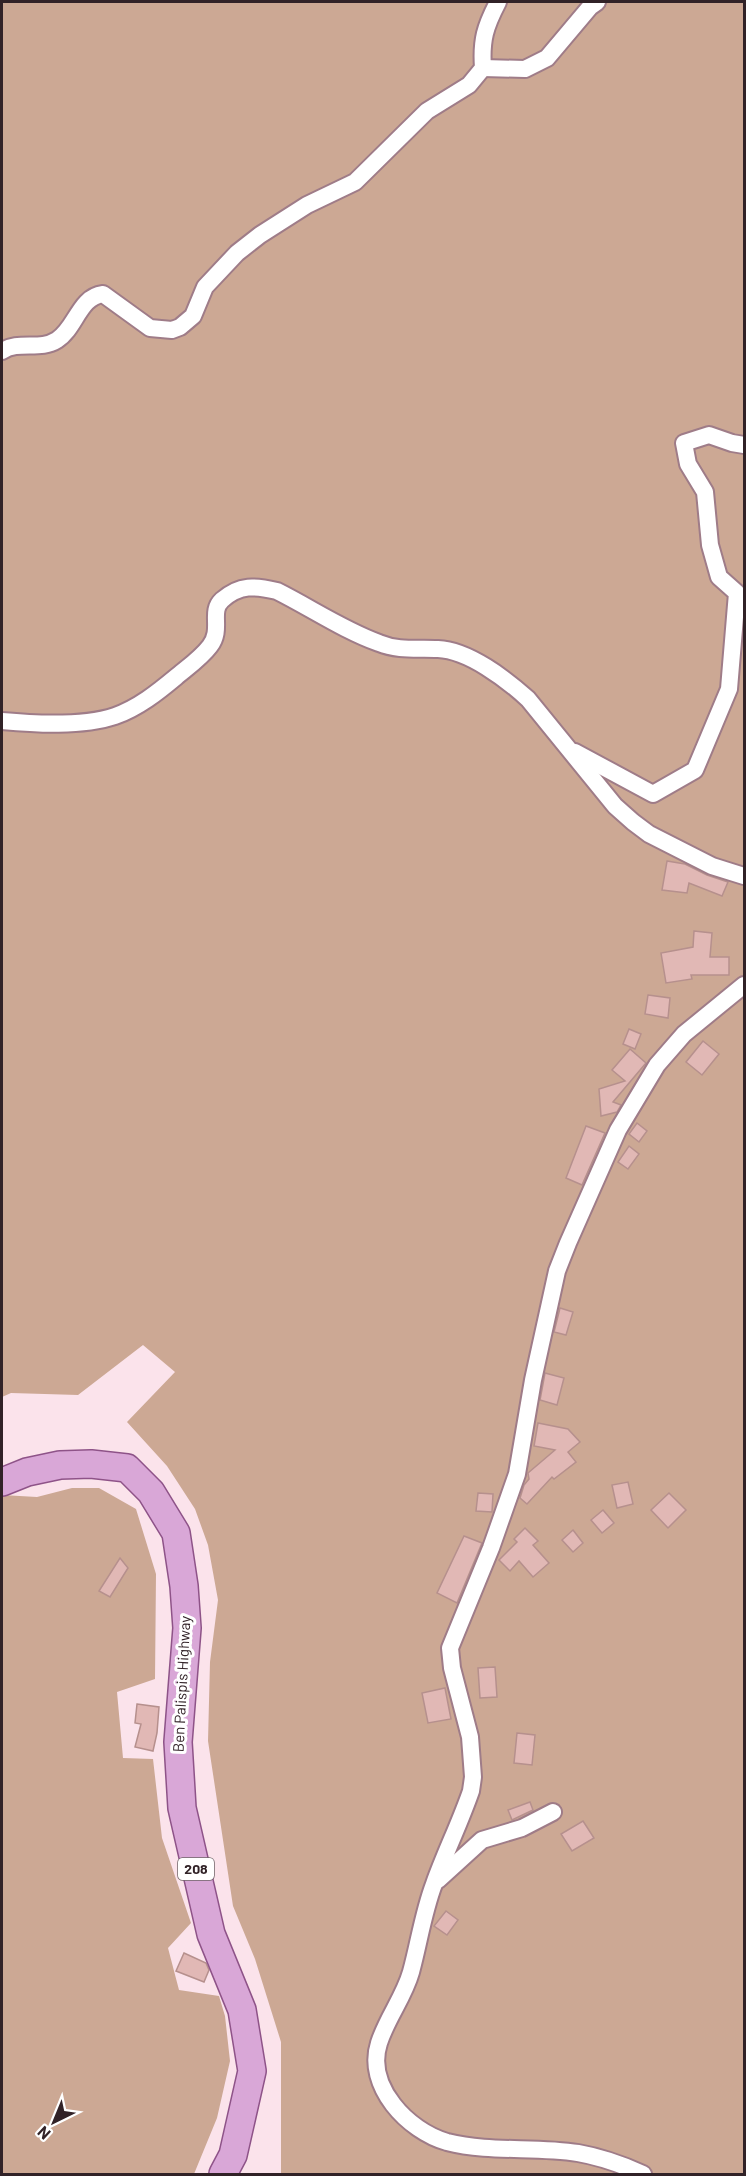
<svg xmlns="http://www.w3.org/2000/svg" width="746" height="2176" font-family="Barlow,sans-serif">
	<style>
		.forest { fill: #cca894 }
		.building { fill: #e1b8b5; stroke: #b6908d; stroke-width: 1.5 }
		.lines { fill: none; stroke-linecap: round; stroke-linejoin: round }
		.street-casing { stroke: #9f7c88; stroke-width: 20 }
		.primary-casing { stroke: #8e5388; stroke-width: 30 }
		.street { stroke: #fff; stroke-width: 16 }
		.primary { stroke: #d9a7d7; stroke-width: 27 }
		.labels { text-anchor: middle; stroke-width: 6; stroke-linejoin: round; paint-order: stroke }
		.shield { fill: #fff; stroke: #6f6468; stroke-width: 1.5 }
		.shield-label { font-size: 14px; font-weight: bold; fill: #312227 }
		.street-label { font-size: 15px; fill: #312227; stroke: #fff }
	</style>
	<rect width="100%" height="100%" fill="#fbe3eb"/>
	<g class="forest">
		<path d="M 2,2 L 744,2 L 744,2174 L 281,2174 L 281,2042 L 255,1959 L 233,1906 L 208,1741 L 210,1662 L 218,1600 L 208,1545 L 195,1509 L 167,1466 L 127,1422 L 175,1372 L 143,1345 L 78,1395 L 11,1393 L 2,1397 Z"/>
		<path d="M 72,1488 L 99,1488 L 136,1509 L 156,1574 L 155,1679 L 117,1692 L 123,1758 L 153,1759 L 162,1838 L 191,1923 L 168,1948 L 179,1990 L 219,1996 L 225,2016 L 230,2061 L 217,2118 L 194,2174 L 2,2174 L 2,1495 L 37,1497 Z"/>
	</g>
	<g class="building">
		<path d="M 667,861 L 685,864 L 707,875 L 728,882 L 722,896 L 689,883 L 687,893 L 662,890 Z"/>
		<path d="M 694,931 L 712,933 L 710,957 L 729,957 L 729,975 L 691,975 L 692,979 L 666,983 L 661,953 L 693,947 Z"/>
		<path d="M 648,995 L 670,998 L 668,1018 L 645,1014 Z"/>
		<path d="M 629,1029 L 641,1034 L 635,1049 L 623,1044 Z"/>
		<path d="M 703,1041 L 719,1054 L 702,1075 L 686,1062 Z"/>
		<path d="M 630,1049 L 646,1063 L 613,1102 L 621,1105 L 617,1112 L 601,1116 L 599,1089 L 625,1081 L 612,1070 Z"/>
		<path d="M 637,1123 L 647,1131 L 639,1142 L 629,1134 Z"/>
		<path d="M 586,1126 L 605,1133 L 582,1185 L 566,1178 Z"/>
		<path d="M 629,1146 L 639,1154 L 628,1169 L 618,1162 Z"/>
		<path d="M 560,1308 L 573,1312 L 566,1335 L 554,1332 Z"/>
		<path d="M 545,1373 L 564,1378 L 557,1405 L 540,1400 Z"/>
		<path d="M 538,1423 L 568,1429 L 580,1442 L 568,1452 L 576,1462 L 554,1479 L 552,1477 L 527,1504 L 520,1498 L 524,1485 L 529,1479 L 528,1473 L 555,1450 L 534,1446 Z"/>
		<path d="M 628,1482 L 633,1504 L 617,1508 L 612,1485 Z"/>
		<path d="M 478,1493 L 493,1494 L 492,1512 L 476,1511 Z"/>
		<path d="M 669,1493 L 686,1510 L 668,1528 L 651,1510 Z"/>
		<path d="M 603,1510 L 614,1523 L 602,1533 L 591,1520 Z"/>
		<path d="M 525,1528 L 538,1541 L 533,1545 L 549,1563 L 533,1577 L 519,1561 L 510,1571 L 499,1560 L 517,1542 L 514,1539 Z"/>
		<path d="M 573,1530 L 583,1543 L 573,1552 L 562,1540 Z"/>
		<path d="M 464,1536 L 482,1543 L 457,1603 L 437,1593 Z"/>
		<path d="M 120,1558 L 128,1568 L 110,1597 L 99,1591 Z"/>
		<path d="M 495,1667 L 497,1697 L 480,1698 L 478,1668 Z"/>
		<path d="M 445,1688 L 451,1719 L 428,1723 L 422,1693 Z"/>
		<path d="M 137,1704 L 159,1707 L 157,1733 L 153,1751 L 135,1747 L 141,1724 L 135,1723 Z"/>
		<path d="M 517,1733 L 535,1735 L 532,1765 L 514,1763 Z"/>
		<path d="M 530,1802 L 533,1810 L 512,1820 L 508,1810 Z"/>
		<path d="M 583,1821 L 594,1838 L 572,1851 L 561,1834 Z"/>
		<path d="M 446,1911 L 458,1920 L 447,1935 L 434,1926 Z"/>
		<path d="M 184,1953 L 206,1963 L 209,1970 L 204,1982 L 176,1971 Z"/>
	</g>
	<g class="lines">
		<g class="street-casing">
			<g id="street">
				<path d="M 483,68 L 525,69 L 547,58 L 590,7 L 597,2"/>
				<path d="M 2,351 C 19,340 40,351 57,340 C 76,328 79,297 103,294 L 150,328 L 172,330 L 180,327 L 193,316 L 205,287 L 237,253 L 260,235 L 307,205 L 355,182 L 427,111 L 469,85 L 483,68 C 481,40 485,27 498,2"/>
				<path d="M 2,721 C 35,724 82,727 115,716 C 138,708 158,692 176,677 C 188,667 201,658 210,646 C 223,629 209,612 222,600 C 240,584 255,586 277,591 C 311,608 343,630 379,643 C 398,651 417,648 438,649 C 468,650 506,679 528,699 L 615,806 L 633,822 L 649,834 L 712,866 L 744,876"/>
				<path d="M 575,752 L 653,794 L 695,770 L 729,689 L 737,593 L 719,577 L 710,545 L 705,492 L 688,464 L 684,443 L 709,435 L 732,443 L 744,445"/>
				<path d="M 438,1880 L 482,1840 L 522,1828 L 553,1812"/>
				<path d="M 643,2174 C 623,2165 601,2157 578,2153 C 535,2146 490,2153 447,2142 C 408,2131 365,2086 379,2043 C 387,2018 404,1997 411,1972 C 419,1943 423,1913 434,1884 C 445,1853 460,1823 471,1791 L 473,1777 L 470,1737 L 452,1668 L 450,1648 L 491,1548 L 517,1474 L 533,1380 L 557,1271 L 568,1243 L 618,1130 L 657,1065 L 684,1034 L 744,985"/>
			</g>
		</g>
		<g class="primary-casing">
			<path id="primary" d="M 2,1482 L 27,1472 L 60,1465 L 91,1464 L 127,1468 L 151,1492 L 176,1533 L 184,1586 L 187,1628 L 178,1742 L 182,1808 L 211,1934 L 242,2010 L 252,2071 L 233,2155 L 223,2174"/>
		</g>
		<use href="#street" class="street"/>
		<use href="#primary" class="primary"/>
	</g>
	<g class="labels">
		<rect class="shield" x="178" y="1858" width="36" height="22" rx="4.5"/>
		<g class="shield-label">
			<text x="196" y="1874">208</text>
		</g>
		<g class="street-label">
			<text transform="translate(182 1684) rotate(-87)" y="5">Ben Palispis Highway</text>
		</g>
	</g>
	<rect width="746" height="2176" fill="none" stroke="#312227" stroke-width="6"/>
	<g transform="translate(54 2122) rotate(223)" stroke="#ffffff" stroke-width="4.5" paint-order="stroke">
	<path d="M0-4.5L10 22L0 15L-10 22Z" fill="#312227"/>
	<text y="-9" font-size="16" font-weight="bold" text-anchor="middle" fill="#312227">N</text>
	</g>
</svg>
